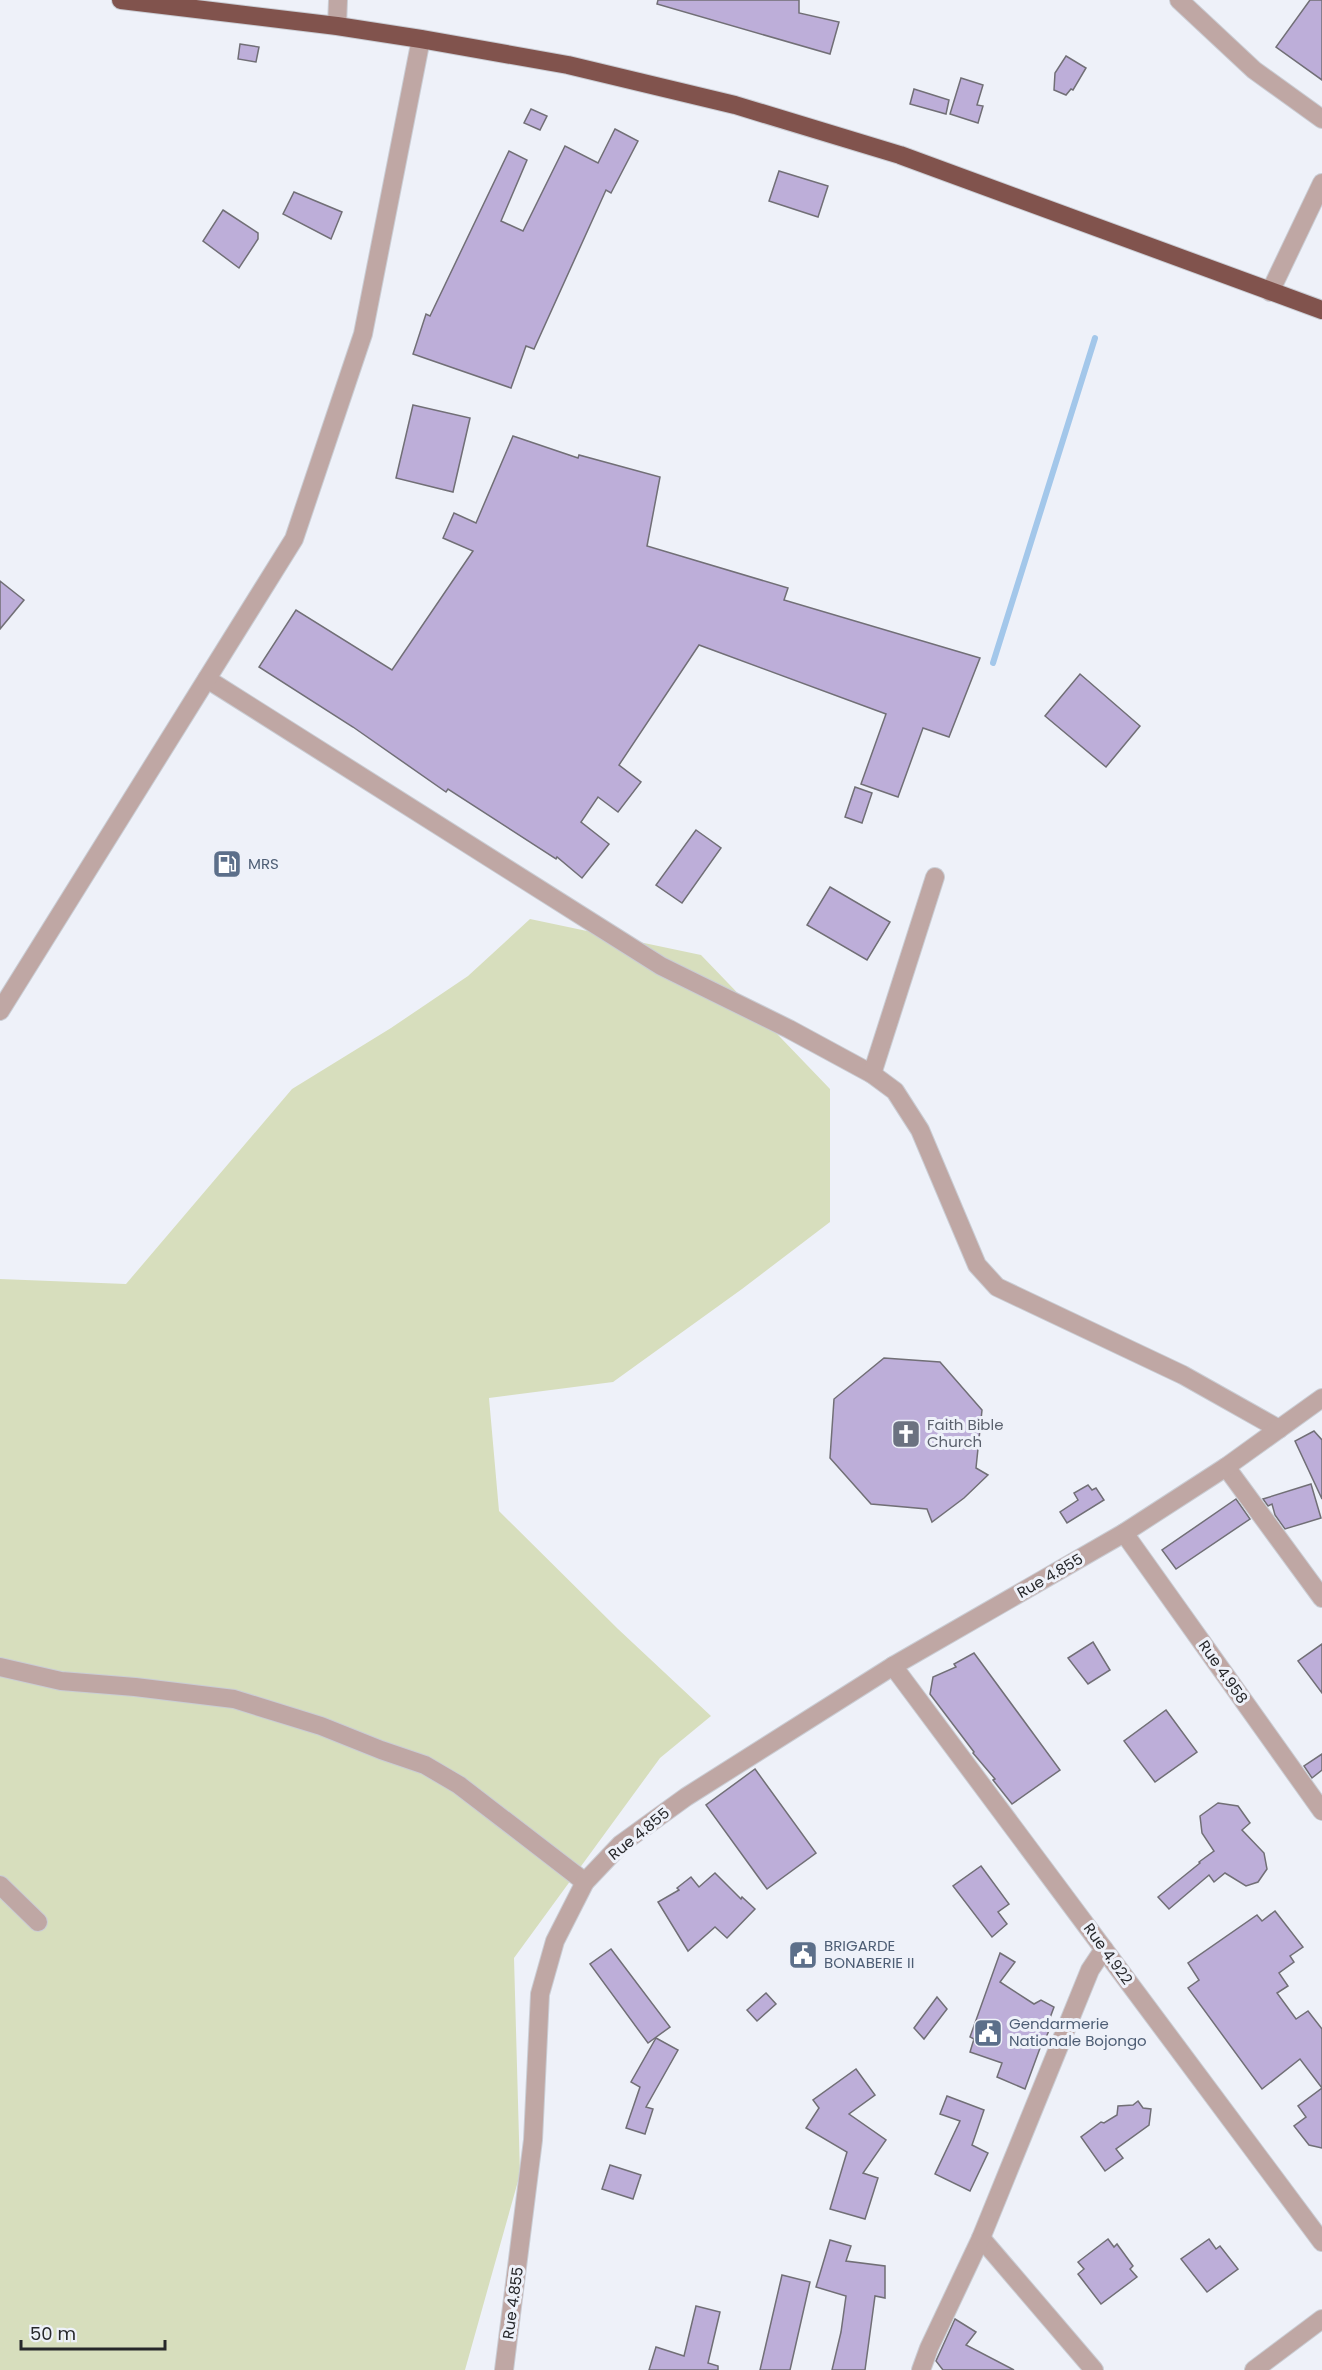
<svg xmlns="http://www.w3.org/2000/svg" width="1322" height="2370" font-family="Poppins,sans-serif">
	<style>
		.green { fill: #d7debd }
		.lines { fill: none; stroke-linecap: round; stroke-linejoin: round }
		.stream { stroke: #a3c7ea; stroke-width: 6 }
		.building { fill: #bdaed9; stroke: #716f76; stroke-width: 1.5 }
		.minor-casing { stroke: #cacdd4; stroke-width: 20 }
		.highway-casing { stroke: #cacdd4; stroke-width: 20 }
		.minor { stroke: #bfa7a4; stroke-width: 18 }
		.highway { stroke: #81534d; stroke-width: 18 }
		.labels { text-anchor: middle; stroke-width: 6; stroke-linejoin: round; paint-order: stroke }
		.service-label { font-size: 15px; fill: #4e5e75; stroke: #eef1f9; text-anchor: start }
		.worship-label { font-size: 15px; fill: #5b616d; stroke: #eef1f9; text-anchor: start }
		.street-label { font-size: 15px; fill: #26272a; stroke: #eef1f9 }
	</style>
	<rect width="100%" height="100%" fill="#eef1f9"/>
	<path class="green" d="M 530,919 L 701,955 L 830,1089 L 830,1222 L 742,1289 L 613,1382 L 489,1398 L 499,1511 L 618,1629 L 711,1716 L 660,1758 L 514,1958 L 520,2174 L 465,2370 L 0,2370 L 0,1279 L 126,1284 L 292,1089 L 391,1028 L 468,976 Z"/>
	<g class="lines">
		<path class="stream" d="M 993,663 L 1095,338"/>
	</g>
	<g class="building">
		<path d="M 658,0 L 799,0 L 799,13 L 839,22 L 830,54 L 657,4 Z"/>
		<path d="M 1310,0 L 1322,0 L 1322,80 L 1276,47 Z"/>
		<path d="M 240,44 L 259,47 L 256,62 L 238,59 Z"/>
		<path d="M 1066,56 L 1086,68 L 1073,90 L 1071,89 L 1066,95 L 1054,90 L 1055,73 Z"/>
		<path d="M 961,78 L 983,85 L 977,105 L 983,106 L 978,123 L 950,114 Z"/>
		<path d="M 914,89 L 949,100 L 946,114 L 910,104 Z"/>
		<path d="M 531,109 L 547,116 L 540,130 L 524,123 Z"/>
		<path d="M 615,129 L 638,141 L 611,193 L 606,190 L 534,349 L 526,346 L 511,388 L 413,354 L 426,314 L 430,316 L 509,151 L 527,160 L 501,221 L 523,231 L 565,146 L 598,163 Z"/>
		<path d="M 779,171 L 828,186 L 818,217 L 769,201 Z"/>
		<path d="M 294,192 L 342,212 L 331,239 L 283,214 Z"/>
		<path d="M 223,210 L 258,233 L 258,239 L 239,268 L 203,241 Z"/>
		<path d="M 413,405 L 470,418 L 453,492 L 396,478 Z"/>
		<path d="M 513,436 L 578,458 L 579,455 L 660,477 L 647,546 L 788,588 L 784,600 L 980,658 L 949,737 L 923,728 L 898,797 L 861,784 L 886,714 L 699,645 L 619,765 L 641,782 L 618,812 L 598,797 L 581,822 L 609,844 L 582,878 L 557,857 L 556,859 L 448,789 L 446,792 L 353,727 L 259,667 L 296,610 L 392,670 L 473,551 L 443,538 L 454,513 L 476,523 Z"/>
		<path d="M 0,581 L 24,600 L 0,629 Z"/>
		<path d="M 1080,674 L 1140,726 L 1106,767 L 1045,716 Z"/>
		<path d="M 855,787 L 872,793 L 862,823 L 845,817 Z"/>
		<path d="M 696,830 L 721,848 L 682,903 L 656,885 Z"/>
		<path d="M 830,887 L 890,922 L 867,960 L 807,925 Z"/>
		<path d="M 884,1358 L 940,1362 L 982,1410 L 976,1468 L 988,1475 L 964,1498 L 932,1522 L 927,1509 L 871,1504 L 830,1458 L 834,1399 Z"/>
		<path d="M 1314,1431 L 1322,1440 L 1322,1499 L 1295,1441 Z"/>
		<path d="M 1311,1484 L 1321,1518 L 1285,1529 L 1275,1515 L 1272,1504 L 1268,1506 L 1263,1499 Z"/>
		<path d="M 1088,1485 L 1092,1490 L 1096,1488 L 1104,1500 L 1067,1523 L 1060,1512 L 1078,1500 L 1074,1493 Z"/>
		<path d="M 1236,1499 L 1250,1519 L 1176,1569 L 1162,1550 Z"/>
		<path d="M 1093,1642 L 1110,1670 L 1088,1684 L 1068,1658 Z"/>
		<path d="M 1322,1644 L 1322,1693 L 1298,1661 Z"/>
		<path d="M 974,1653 L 1060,1770 L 1012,1804 L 993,1780 L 995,1779 L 973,1753 L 974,1752 L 930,1694 L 933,1677 L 956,1667 L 954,1664 Z"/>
		<path d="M 1166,1710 L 1197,1752 L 1155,1782 L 1124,1741 Z"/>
		<path d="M 1322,1754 L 1322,1770 L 1312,1778 L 1304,1766 Z"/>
		<path d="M 755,1769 L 816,1853 L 767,1889 L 706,1805 Z"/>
		<path d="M 1218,1803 L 1238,1806 L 1250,1823 L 1242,1830 L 1264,1853 L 1267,1869 L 1258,1882 L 1246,1886 L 1225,1873 L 1214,1882 L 1209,1875 L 1169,1909 L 1158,1897 L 1200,1863 L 1199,1862 L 1214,1851 L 1202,1833 L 1200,1816 Z"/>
		<path d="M 981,1866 L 1009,1904 L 998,1912 L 1007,1924 L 992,1937 L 953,1886 Z"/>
		<path d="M 715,1873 L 741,1899 L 742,1897 L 755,1909 L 727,1938 L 715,1927 L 688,1951 L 658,1902 L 679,1890 L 677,1888 L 691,1877 L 699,1887 Z"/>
		<path d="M 1275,1911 L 1303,1947 L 1290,1956 L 1294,1962 L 1279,1973 L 1288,1986 L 1277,1993 L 1296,2019 L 1308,2011 L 1322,2029 L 1322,2148 L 1309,2145 L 1294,2126 L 1306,2117 L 1298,2106 L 1322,2088 L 1300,2059 L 1262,2089 L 1188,1988 L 1199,1980 L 1188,1963 L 1257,1915 L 1262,1921 Z"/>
		<path d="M 611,1949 L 670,2027 L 648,2043 L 590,1964 Z"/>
		<path d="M 1000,1953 L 1015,1962 L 1000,1982 L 1034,2004 L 1041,2000 L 1054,2007 L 1047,2026 L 1050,2028 L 1045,2040 L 1043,2040 L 1025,2089 L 997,2077 L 1002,2063 L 970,2052 L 974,2039 L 970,2037 Z"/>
		<path d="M 766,1993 L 776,2004 L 757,2021 L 747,2010 Z"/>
		<path d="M 937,1997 L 947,2009 L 924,2039 L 914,2028 Z"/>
		<path d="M 656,2038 L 678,2050 L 646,2107 L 653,2109 L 645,2134 L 626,2128 L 640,2087 L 631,2082 Z"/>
		<path d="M 856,2069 L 875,2095 L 849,2114 L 886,2140 L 863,2173 L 878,2178 L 865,2219 L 830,2209 L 847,2152 L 806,2128 L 819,2108 L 813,2100 Z"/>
		<path d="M 947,2096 L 984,2110 L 972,2145 L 988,2153 L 970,2191 L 935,2174 L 960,2121 L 940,2114 Z"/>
		<path d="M 1138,2101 L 1143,2108 L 1151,2109 L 1149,2125 L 1116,2149 L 1123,2158 L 1105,2171 L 1081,2137 L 1101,2122 L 1104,2123 L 1117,2115 L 1118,2106 L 1133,2105 Z"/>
		<path d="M 610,2165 L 641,2175 L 633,2199 L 602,2189 Z"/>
		<path d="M 1108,2239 L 1114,2247 L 1117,2244 L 1133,2266 L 1130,2269 L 1137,2277 L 1101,2304 L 1078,2274 L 1084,2269 L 1078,2262 Z"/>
		<path d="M 1209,2239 L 1216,2249 L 1220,2246 L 1238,2269 L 1207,2292 L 1181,2259 Z"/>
		<path d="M 830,2240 L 851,2246 L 846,2261 L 885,2266 L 885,2298 L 875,2296 L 865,2370 L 832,2370 L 841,2332 L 846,2296 L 816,2287 Z"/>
		<path d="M 782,2275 L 810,2282 L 790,2370 L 760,2370 Z"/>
		<path d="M 696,2306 L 720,2312 L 708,2363 L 718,2366 L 718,2370 L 649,2370 L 656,2347 L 684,2356 Z"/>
		<path d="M 955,2319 L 976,2332 L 966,2345 L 1014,2370 L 943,2370 L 936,2361 Z"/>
	</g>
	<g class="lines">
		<g class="minor-casing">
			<g id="minor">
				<path d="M 1179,0 L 1254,70 L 1322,119"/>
				<path d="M 337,26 L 338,0"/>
				<path d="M 1270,292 L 1322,183"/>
				<path d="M 207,679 L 661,966 L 789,1029 L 872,1074 L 895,1091 L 920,1130 L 977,1265 L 997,1287 L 1183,1375 L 1279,1429"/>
				<path d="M 0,1011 L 294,539 L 363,334 L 421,39"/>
				<path d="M 872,1074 L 935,877"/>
				<path d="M 1226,1467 L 1322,1598"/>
				<path d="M 1124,1533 L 1322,1811"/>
				<path d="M 893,1666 L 1322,2242"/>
				<path d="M 0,1667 L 61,1681 L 135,1687 L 234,1699 L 321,1726 L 381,1750 L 425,1765 L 459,1785 L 585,1882"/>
				<path d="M 0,1885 L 38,1922"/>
				<path d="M 981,2238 L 1094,2370"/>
				<path d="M 504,2370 L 533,2140 L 540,1994 L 555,1941 L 585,1882 L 621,1844 L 686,1797 L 893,1666 L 1124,1533 L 1226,1467 L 1322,1398"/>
				<path d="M 921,2370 L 929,2348 L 981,2238 L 1090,1970 L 1104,1949"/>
				<path d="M 1254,2370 L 1322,2319"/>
			</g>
		</g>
		<g class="highway-casing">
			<path id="highway" d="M 121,0 L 337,26 L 421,39 L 568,65 L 735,105 L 900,155 L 1322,310"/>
		</g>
		<use href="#minor" class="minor"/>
		<use href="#highway" class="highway"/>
	</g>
	<defs>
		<g id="fuel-square" transform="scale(1.5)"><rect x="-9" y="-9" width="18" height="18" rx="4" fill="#5c6f8a" stroke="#eef1f9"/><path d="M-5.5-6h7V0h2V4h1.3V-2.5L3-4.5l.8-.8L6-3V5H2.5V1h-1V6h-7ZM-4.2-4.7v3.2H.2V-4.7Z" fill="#fff"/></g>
		<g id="church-square" transform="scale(1.5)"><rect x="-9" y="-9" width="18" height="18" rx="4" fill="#6b7280" stroke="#eef1f9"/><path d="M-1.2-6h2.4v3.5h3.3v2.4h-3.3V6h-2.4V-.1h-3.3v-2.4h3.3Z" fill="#fff"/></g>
		<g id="civic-square" transform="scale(1.5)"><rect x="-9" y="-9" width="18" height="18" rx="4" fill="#5c6f8a" stroke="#eef1f9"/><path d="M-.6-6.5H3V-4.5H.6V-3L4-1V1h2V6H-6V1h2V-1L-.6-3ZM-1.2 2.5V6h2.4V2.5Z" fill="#fff"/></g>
	</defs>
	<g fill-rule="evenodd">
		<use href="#fuel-square" x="227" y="864"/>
		<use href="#church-square" x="906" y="1434"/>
		<use href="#civic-square" x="803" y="1955"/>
		<use href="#civic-square" x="988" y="2033"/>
	</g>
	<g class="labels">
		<g class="service-label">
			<text x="248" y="869">MRS</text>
			<text x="824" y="1951">BRIGARDE<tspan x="824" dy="17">BONABERIE II</tspan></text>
			<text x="1009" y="2029">Gendarmerie<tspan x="1009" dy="17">Nationale Bojongo</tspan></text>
		</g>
		<g class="worship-label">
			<text x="927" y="1430">Faith Bible<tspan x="927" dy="17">Church</tspan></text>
		</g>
		<g class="street-label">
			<text transform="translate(1050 1576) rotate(-30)" y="5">Rue 4.855</text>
			<text transform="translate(1223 1672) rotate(55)" y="5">Rue 4.958</text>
			<text transform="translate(639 1834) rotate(-39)" y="5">Rue 4.855</text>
			<text transform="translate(1108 1954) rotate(54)" y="5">Rue 4.922</text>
			<text transform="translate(513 2303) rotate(-82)" y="5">Rue 4.855</text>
		</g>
	</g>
	<path d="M21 2340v9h144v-9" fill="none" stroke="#26272a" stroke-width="3"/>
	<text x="30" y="2340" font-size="18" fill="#26272a" stroke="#eef1f9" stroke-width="4.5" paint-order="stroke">50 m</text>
</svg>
